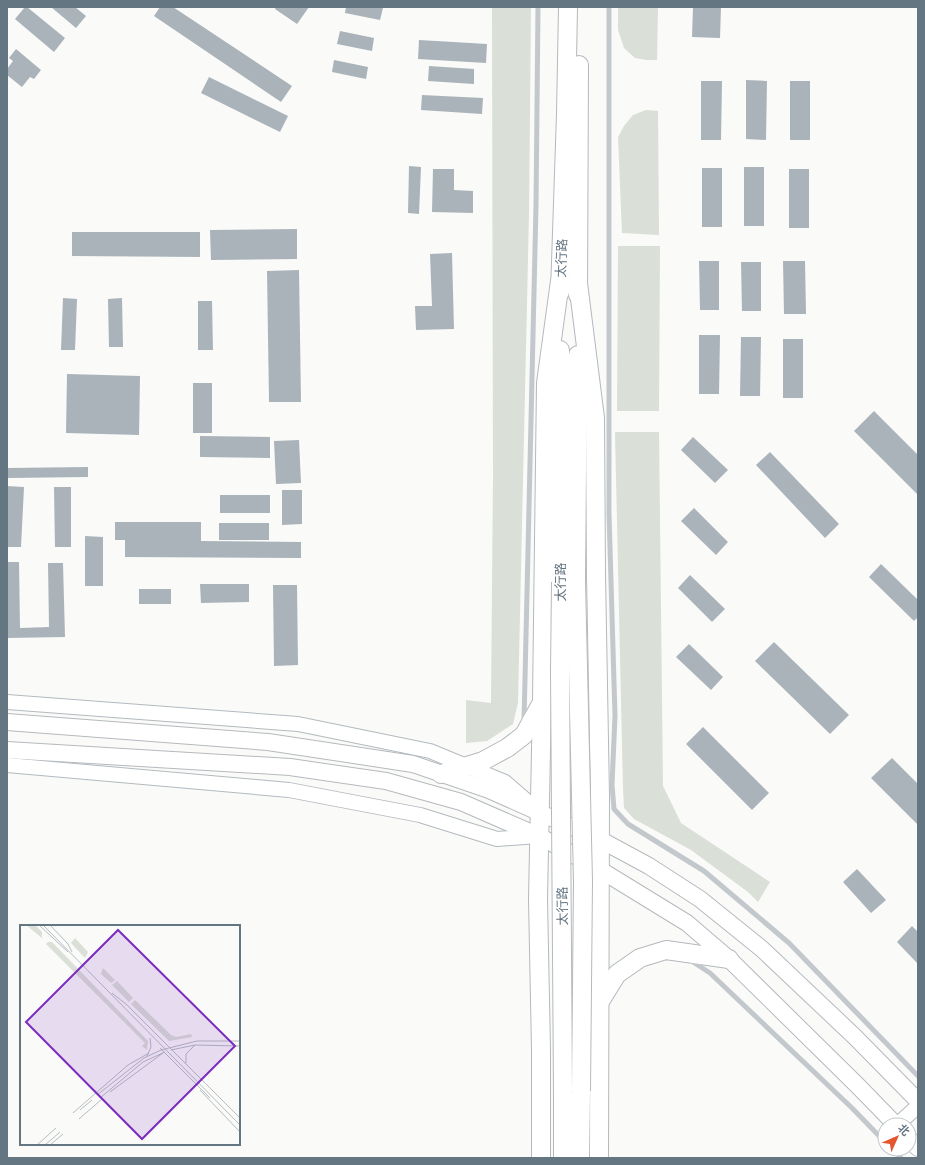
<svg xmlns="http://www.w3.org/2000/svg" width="925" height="1165" font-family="'Space Grotesk','Noto Sans SC',sans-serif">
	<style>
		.green { fill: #dadfd7 }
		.building { fill: #aab3b9 }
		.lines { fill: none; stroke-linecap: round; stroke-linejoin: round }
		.secondary-casing { stroke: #b3babf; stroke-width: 16 }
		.primary-casing { stroke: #b5babe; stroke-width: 18 }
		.highway-casing { stroke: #b4b9bd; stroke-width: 20 }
		.lane { stroke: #c3c8cc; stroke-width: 5 }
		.secondary { stroke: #fff; stroke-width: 14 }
		.primary { stroke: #fff; stroke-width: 16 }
		.highway { stroke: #fff; stroke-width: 18 }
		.highway-bridge-casing { stroke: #b4b9bd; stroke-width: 20; stroke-linecap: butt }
		.highway-bridge { stroke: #fff; stroke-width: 18 }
		.labels { text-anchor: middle; stroke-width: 4; stroke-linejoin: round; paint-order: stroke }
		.street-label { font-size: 13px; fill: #657683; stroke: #fff }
		.inset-road { fill: none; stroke: #b5bdc2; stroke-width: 1 }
		.view { fill: #7b2cbf; fill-opacity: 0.15; stroke: #7b2cbf; stroke-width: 2 }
		.inset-edge { fill: none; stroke: #657683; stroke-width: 2 }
	</style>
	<rect width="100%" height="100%" fill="#fafaf8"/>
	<g class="green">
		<path d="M 492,7 L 531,7 L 529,214 L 518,703 L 513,724 L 487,741 L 466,743 L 466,700 L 491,703 L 493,477 Z"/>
		<path d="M 618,7 L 658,7 L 657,60 L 646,60 L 635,58 L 624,48 L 618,30 Z"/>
		<path d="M 646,110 L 658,111 L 659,235 L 622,233 L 618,137 L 624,126 L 633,115 Z"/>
		<path d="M 618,246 L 660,246 L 659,411 L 617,411 Z"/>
		<path d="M 615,432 L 659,432 L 663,786 L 681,823 L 770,882 L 758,902 L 748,892 L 691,850 L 634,819 L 624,808 L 623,789 Z"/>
	</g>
	<g class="building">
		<path d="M 25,7 L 27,7 L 65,38 L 54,52 L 15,19 Z"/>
		<path d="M 51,7 L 75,7 L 86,16 L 76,28 Z"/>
		<path d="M 160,7 L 173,7 L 292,86 L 281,102 L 154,16 Z"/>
		<path d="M 276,7 L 309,7 L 297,24 L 275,9 Z"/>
		<path d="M 346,7 L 378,7 L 383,8 L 380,20 L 345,13 Z"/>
		<path d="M 693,7 L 721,7 L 720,38 L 692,37 Z"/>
		<path d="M 340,31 L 374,38 L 372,51 L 337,44 Z"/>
		<path d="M 419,40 L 487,44 L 486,63 L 418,59 Z"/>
		<path d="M 16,49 L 41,70 L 34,79 L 30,77 L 22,87 L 7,75 L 7,69 L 13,61 L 9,58 Z"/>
		<path d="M 334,60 L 368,67 L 366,79 L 332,72 Z"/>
		<path d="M 429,66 L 474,69 L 474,84 L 428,81 Z"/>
		<path d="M 209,77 L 288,116 L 280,132 L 201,93 Z"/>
		<path d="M 746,80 L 767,81 L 766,140 L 746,139 Z"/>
		<path d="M 701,81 L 722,81 L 721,140 L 701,140 Z"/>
		<rect x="790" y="81" width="20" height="59"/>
		<path d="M 422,95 L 483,98 L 482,114 L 421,110 Z"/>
		<path d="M 409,166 L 421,167 L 419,214 L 408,213 Z"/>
		<rect x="744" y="167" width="20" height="59"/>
		<rect x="702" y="168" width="20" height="59"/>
		<path d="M 433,169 L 454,169 L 454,190 L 473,191 L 473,213 L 432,212 Z"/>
		<rect x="789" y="169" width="20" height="59"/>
		<path d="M 297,229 L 297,259 L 211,260 L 210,230 Z"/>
		<path d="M 72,232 L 200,232 L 200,257 L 72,256 Z"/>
		<path d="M 452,253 L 454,329 L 416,330 L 415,306 L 432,306 L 430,254 Z"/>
		<path d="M 699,261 L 719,261 L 719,310 L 700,310 Z"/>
		<path d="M 783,261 L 805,261 L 806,314 L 784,314 Z"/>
		<path d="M 741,262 L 761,262 L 761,311 L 742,311 Z"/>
		<path d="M 299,270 L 301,402 L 269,402 L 267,271 Z"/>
		<path d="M 63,298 L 77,299 L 75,350 L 61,350 Z"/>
		<path d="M 122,298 L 123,347 L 109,347 L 108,299 Z"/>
		<path d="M 198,301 L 212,301 L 213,350 L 198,350 Z"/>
		<path d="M 699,335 L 720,335 L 719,394 L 699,394 Z"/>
		<path d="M 741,337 L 761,337 L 760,396 L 740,396 Z"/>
		<rect x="783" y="339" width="20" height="59"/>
		<path d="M 67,374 L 140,376 L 139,435 L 66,433 Z"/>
		<rect x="193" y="383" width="19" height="50"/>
		<path d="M 874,411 L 918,455 L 918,495 L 854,431 Z"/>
		<path d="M 200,436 L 270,437 L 270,458 L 200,457 Z"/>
		<path d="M 693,437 L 728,470 L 715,483 L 681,450 Z"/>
		<path d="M 299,440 L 301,483 L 276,484 L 274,441 Z"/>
		<path d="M 770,452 L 839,524 L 825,538 L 756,465 Z"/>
		<path d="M 88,467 L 88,477 L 8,478 L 8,468 Z"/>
		<path d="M 7,486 L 24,487 L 21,547 L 7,547 Z"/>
		<path d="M 54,487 L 71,487 L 71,547 L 55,547 Z"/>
		<path d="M 282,490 L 302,490 L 302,524 L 282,525 Z"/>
		<rect x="220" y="495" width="50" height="18"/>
		<path d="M 694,508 L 728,542 L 716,555 L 681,521 Z"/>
		<path d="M 115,522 L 201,522 L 201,541 L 301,542 L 301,558 L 125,557 L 125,540 L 115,540 Z"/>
		<rect x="219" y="523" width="50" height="17"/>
		<path d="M 85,536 L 103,537 L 103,586 L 85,586 Z"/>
		<path d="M 7,562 L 19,562 L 20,628 L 49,627 L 48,563 L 63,563 L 65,637 L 7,638 Z"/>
		<path d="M 881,564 L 918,600 L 918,617 L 914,621 L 869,577 Z"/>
		<path d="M 690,575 L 725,609 L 712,622 L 678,588 Z"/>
		<path d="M 200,584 L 249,584 L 249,602 L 201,603 Z"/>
		<path d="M 273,585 L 297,585 L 298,665 L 274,666 Z"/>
		<rect x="139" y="589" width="32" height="15"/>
		<path d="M 774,642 L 849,715 L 830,734 L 755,661 Z"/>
		<path d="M 689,644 L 723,677 L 711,690 L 676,657 Z"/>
		<path d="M 703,727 L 769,793 L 752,810 L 686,744 Z"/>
		<path d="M 892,758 L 918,784 L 918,825 L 871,778 Z"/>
		<path d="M 857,869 L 886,900 L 871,913 L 843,882 Z"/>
		<path d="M 912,926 L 918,932 L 918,964 L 897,942 Z"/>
	</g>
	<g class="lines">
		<g class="secondary-casing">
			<g id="secondary">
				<path d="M 7,702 L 298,724 L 430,751 L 505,782 L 535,808"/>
				<path d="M 7,765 L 289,790 L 420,815 L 497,839 L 539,836"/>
				<path d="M 897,1125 L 918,1106"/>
			</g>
		</g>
		<g class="primary-casing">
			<g id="primary">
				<path d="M 7,722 L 268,742 L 413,764 L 489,790 L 599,839 L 649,866 L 700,899 L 762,949 L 855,1037 L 918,1101"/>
				<path d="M 7,750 L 290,767 L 386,781 L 461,802 L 539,836 L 599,869 L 687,923 L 729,959 L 857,1085 L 896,1125"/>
				<path d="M 909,1139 L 918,1148"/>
			</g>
		</g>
		<g class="highway-casing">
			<g id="highway">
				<path d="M 578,283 L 595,418 L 596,575 L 600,797 L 599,1158"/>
				<path d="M 560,292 L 566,114 L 568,7"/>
				<path d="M 578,295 L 579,65"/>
				<path d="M 560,350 L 561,582"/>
				<path d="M 576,582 L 578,355"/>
				<path d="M 441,774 L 483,761 L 507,748 L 524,735 L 541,704"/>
				<path d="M 599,1003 L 617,974 L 640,958 L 666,950 L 729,959"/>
				<path d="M 541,1158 L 541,1050 L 538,899 L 542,701 L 546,383 L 560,281"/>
				<path d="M 563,1158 L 563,1093"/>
				<path d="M 580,1158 L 581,1091"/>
			</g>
		</g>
		<g class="lane">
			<path d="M 609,7 L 609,514 L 615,716 L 612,785 L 614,809 L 628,824 L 704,871 L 789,943 L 918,1076"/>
			<path d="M 524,722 L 536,206 L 538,7"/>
			<path d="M 690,960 L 710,973 L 852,1108 L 885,1142"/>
			<path d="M 892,1149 L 901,1158"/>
		</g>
		<use href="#secondary" class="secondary"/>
		<use href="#primary" class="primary"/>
		<use href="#highway" class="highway"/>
		<g class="highway-bridge-casing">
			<g id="highway-bridge">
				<path d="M 561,582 L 560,672 L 563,1093"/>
				<path d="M 576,582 L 583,881 L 581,1091"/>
			</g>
		</g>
		<use href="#highway-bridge" class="highway-bridge"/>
	</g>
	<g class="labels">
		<g class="street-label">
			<text transform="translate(561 258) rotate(-88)" y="5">太行路</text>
			<text transform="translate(560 582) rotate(-90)" y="5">太行路</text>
			<text transform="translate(562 906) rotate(-91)" y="5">太行路</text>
		</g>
	</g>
	<g transform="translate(20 925)">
		<rect width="220" height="220" fill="#fafaf8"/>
		<path d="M 6,0 L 15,0 L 22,7 L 22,13 ZM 55,13 L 68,27 L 65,33 L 51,18 ZM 28,17 L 32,17 L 128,116 L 127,125 L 122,121 L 125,118 L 26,19 ZM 83,43 L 95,55 L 91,58 L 81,49 ZM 97,56 L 113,73 L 109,77 L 92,60 ZM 115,75 L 151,110 L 156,112 L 171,109 L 172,112 L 149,116 L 111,79 Z" fill="#dadfd7"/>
		<path class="inset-road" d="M 19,0 L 48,27M 23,0 L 220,200M 30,0 L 48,19 L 52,27M 92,68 L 107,80 L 220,193M 140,123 L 190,173M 151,125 L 175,120 L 220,121M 127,131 L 131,122 L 130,113M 166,138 L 166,129 L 175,120M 180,165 L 220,207M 90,167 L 143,128M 77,170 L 124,133 L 141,125 L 177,116 L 220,116M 80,173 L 123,137 L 145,127M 60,185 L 72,175M 53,188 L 108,140 L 129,128M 59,194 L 82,174M 17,220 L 36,203M 25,220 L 40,207M 30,220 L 43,209"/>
		<path class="view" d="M 98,5 L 215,121 L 122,214 L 6,97 Z"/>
		<rect width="220" height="220" class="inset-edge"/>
	</g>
	<rect width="925" height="1165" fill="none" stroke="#657683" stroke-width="16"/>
	<g transform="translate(897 1137) rotate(45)"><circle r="19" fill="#ffffff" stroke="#c1c8cd"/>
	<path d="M0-3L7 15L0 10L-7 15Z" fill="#e4572e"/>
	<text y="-6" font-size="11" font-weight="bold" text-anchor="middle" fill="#657683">北</text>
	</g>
</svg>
